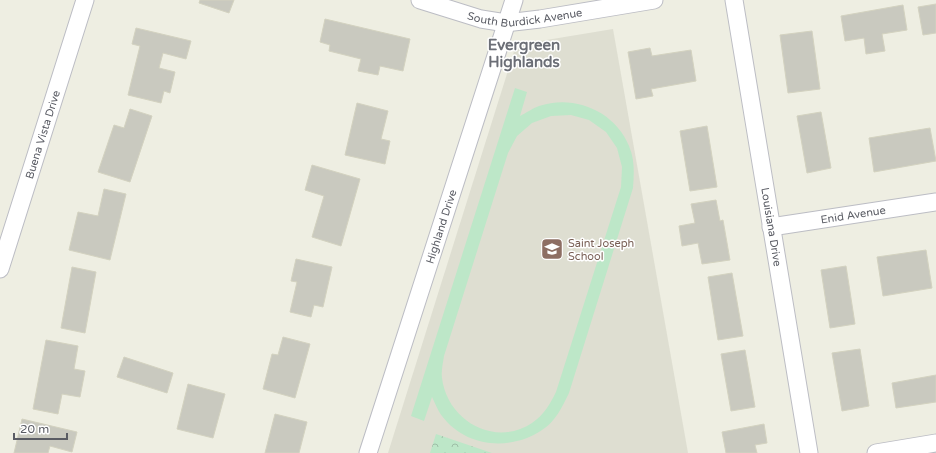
<svg xmlns="http://www.w3.org/2000/svg" width="936" height="453" font-family="'Varela Round',sans-serif">
	<style>
		.education { fill: #deded1 }
		.forest { fill: url(#forest-crowns) }
		.pitch { fill: #bde7c8; fill-rule: evenodd }
		.building { fill: #c9c9bf; stroke: #d3d2c0 }
		.lines { fill: none; stroke-linecap: round; stroke-linejoin: round }
		.minor-casing { stroke: #bcbdc4; stroke-width: 19 }
		.minor { stroke: #fff; stroke-width: 17 }
		.labels { text-anchor: middle; stroke-width: 3; stroke-linejoin: round; paint-order: stroke }
		.street-label { font-size: 11px; fill: #5a5c64; stroke: #fff }
		.education-label { font-size: 11px; fill: #785e54; stroke: #fff; text-anchor: start }
		.district-label { font-size: 15px; font-weight: bold; fill: #6b6e76; stroke: #fff }
	</style>
	<defs>
		<pattern id="forest-crowns" width="20" height="18" patternUnits="userSpaceOnUse"><rect width="20" height="18" fill="#bde7c8"/><path d="M2 6a3 3 0 1 1 6 0M12 15a3 3 0 1 1 6 0" fill="none" stroke="#9dbea6"/></pattern>
	</defs>
	<rect width="100%" height="100%" fill="#eeeee2"/>
	<path class="education" d="M 613,29 L 688,453 L 388,453 L 516,45 Z"/>
	<path class="forest" d="M 436,434 L 492,453 L 430,453 Z"/>
	<path class="pitch" d="M 515,88 L 527,92 L 520,116 C 526,113 533,108 539,106 C 574,94 615,111 629,146 C 635,160 634,174 633,188 L 569,393 C 562,407 556,421 542,430 C 511,451 466,448 442,416 C 438,411 435,403 432,397 L 424,421 L 411,416 ZM 571,115 L 589,120 L 606,132 L 617,148 L 622,167 L 621,187 L 556,392 C 550,404 544,415 532,423 C 494,448 447,420 442,378 C 441,371 443,363 444,356 L 508,153 L 517,136 L 532,123 L 551,116 Z"/>
	<g class="building">
		<path d="M 200,0 L 234,0 L 229,13 L 199,3 Z"/>
		<path d="M 936,4 L 936,33 L 923,35 L 918,7 Z"/>
		<path d="M 903,5 L 907,30 L 882,34 L 885,51 L 866,54 L 864,38 L 845,41 L 841,16 Z"/>
		<path d="M 325,19 L 410,39 L 403,71 L 380,66 L 378,75 L 358,71 L 361,59 L 329,51 L 330,45 L 320,42 Z"/>
		<path d="M 136,28 L 191,41 L 186,59 L 163,53 L 159,68 L 175,72 L 170,93 L 164,91 L 161,103 L 128,95 L 140,46 L 132,44 Z"/>
		<path d="M 812,31 L 820,89 L 788,93 L 780,35 Z"/>
		<path d="M 650,48 L 652,56 L 691,50 L 696,81 L 651,89 L 653,96 L 636,99 L 628,52 Z"/>
		<path d="M 357,103 L 388,111 L 381,139 L 390,141 L 385,164 L 345,155 Z"/>
		<path d="M 130,109 L 152,116 L 130,182 L 98,172 L 114,125 L 124,128 Z"/>
		<path d="M 821,112 L 831,168 L 807,173 L 797,116 Z"/>
		<path d="M 707,126 L 717,187 L 690,191 L 680,131 Z"/>
		<path d="M 930,128 L 936,161 L 874,172 L 869,138 Z"/>
		<path d="M 312,165 L 360,179 L 341,246 L 312,237 L 324,196 L 305,190 Z"/>
		<path d="M 104,189 L 126,194 L 110,260 L 69,250 L 78,212 L 98,216 Z"/>
		<path d="M 716,200 L 720,221 L 723,220 L 730,260 L 702,264 L 698,243 L 682,246 L 679,226 L 695,223 L 691,204 Z"/>
		<path d="M 926,250 L 932,288 L 883,296 L 877,257 Z"/>
		<path d="M 296,259 L 332,267 L 323,307 L 314,305 L 311,317 L 290,312 L 297,282 L 291,281 Z"/>
		<path d="M 846,266 L 855,324 L 830,328 L 821,270 Z"/>
		<path d="M 72,267 L 96,272 L 85,333 L 61,328 Z"/>
		<path d="M 732,273 L 743,336 L 718,340 L 708,277 Z"/>
		<path d="M 283,337 L 310,344 L 295,398 L 263,389 L 272,354 L 278,355 Z"/>
		<path d="M 46,340 L 78,346 L 74,369 L 85,371 L 80,397 L 62,394 L 58,414 L 33,409 Z"/>
		<path d="M 860,349 L 869,406 L 842,411 L 832,353 Z"/>
		<path d="M 745,350 L 755,407 L 731,411 L 721,354 Z"/>
		<path d="M 124,357 L 173,373 L 167,393 L 117,377 Z"/>
		<path d="M 936,375 L 936,402 L 896,408 L 892,383 Z"/>
		<path d="M 188,384 L 225,394 L 213,438 L 177,429 Z"/>
		<path d="M 275,414 L 307,422 L 299,453 L 265,453 Z"/>
		<path d="M 22,419 L 77,432 L 72,452 L 50,446 L 48,453 L 14,453 Z"/>
		<path d="M 764,424 L 767,443 L 755,445 L 757,453 L 726,453 L 722,432 Z"/>
	</g>
	<g class="lines">
		<g class="minor-casing">
			<g id="minor">
				<path id="s1" d="M 420,0 L 481,19 L 506,23 L 540,19 L 654,0"/>
				<path id="s2" d="M 734,0 L 809,453"/>
				<path id="s3" d="M 771,227 L 936,202"/>
				<path id="s4" d="M 0,269 L 85,0"/>
				<path id="s5" d="M 368,453 L 514,0"/>
				<path d="M 876,453 L 936,443"/>
			</g>
		</g>
		<use href="#minor" class="minor"/>
	</g>
	<defs>
		<g id="school-square" transform="scale(1.15)"><rect x="-9" y="-9" width="18" height="18" rx="4" fill="#8d6e63" stroke="#fff"/><path d="M0-5L7-2L0 1L-7-2ZM-4 1L0 2.5L4 1V4Q0 6-4 4Z" fill="#fff"/></g>
	</defs>
	<g fill-rule="evenodd">
		<use href="#school-square" x="552" y="249"/>
	</g>
	<g class="labels">
		<g class="street-label">
			<text dy="4" stroke="none"><textPath href="#s1" startOffset="108">South Burdick Avenue</textPath></text>
			<text dy="4" stroke="none"><textPath href="#s4" startOffset="141">Buena Vista Drive</textPath></text>
			<text dy="4" stroke="none"><textPath href="#s3" startOffset="83">Enid Avenue</textPath></text>
			<text dy="4" stroke="none"><textPath href="#s5" startOffset="238">Highland Drive</textPath></text>
			<text dy="4" stroke="none"><textPath href="#s2" startOffset="230">Louisiana Drive</textPath></text>
		</g>
		<g class="education-label">
			<text x="568" y="247">Saint Joseph<tspan x="568" dy="13">School</tspan></text>
		</g>
		<g class="district-label">
			<text x="524" y="50">Evergreen<tspan x="524" dy="17">Highlands</tspan></text>
		</g>
	</g>
	<path d="M14 433v6h53v-6" fill="none" stroke="#5a5c64" stroke-width="2"/>
	<text x="20" y="433" font-size="12" fill="#5a5c64" stroke="#ffffff" stroke-width="3" paint-order="stroke">20 m</text>
</svg>
